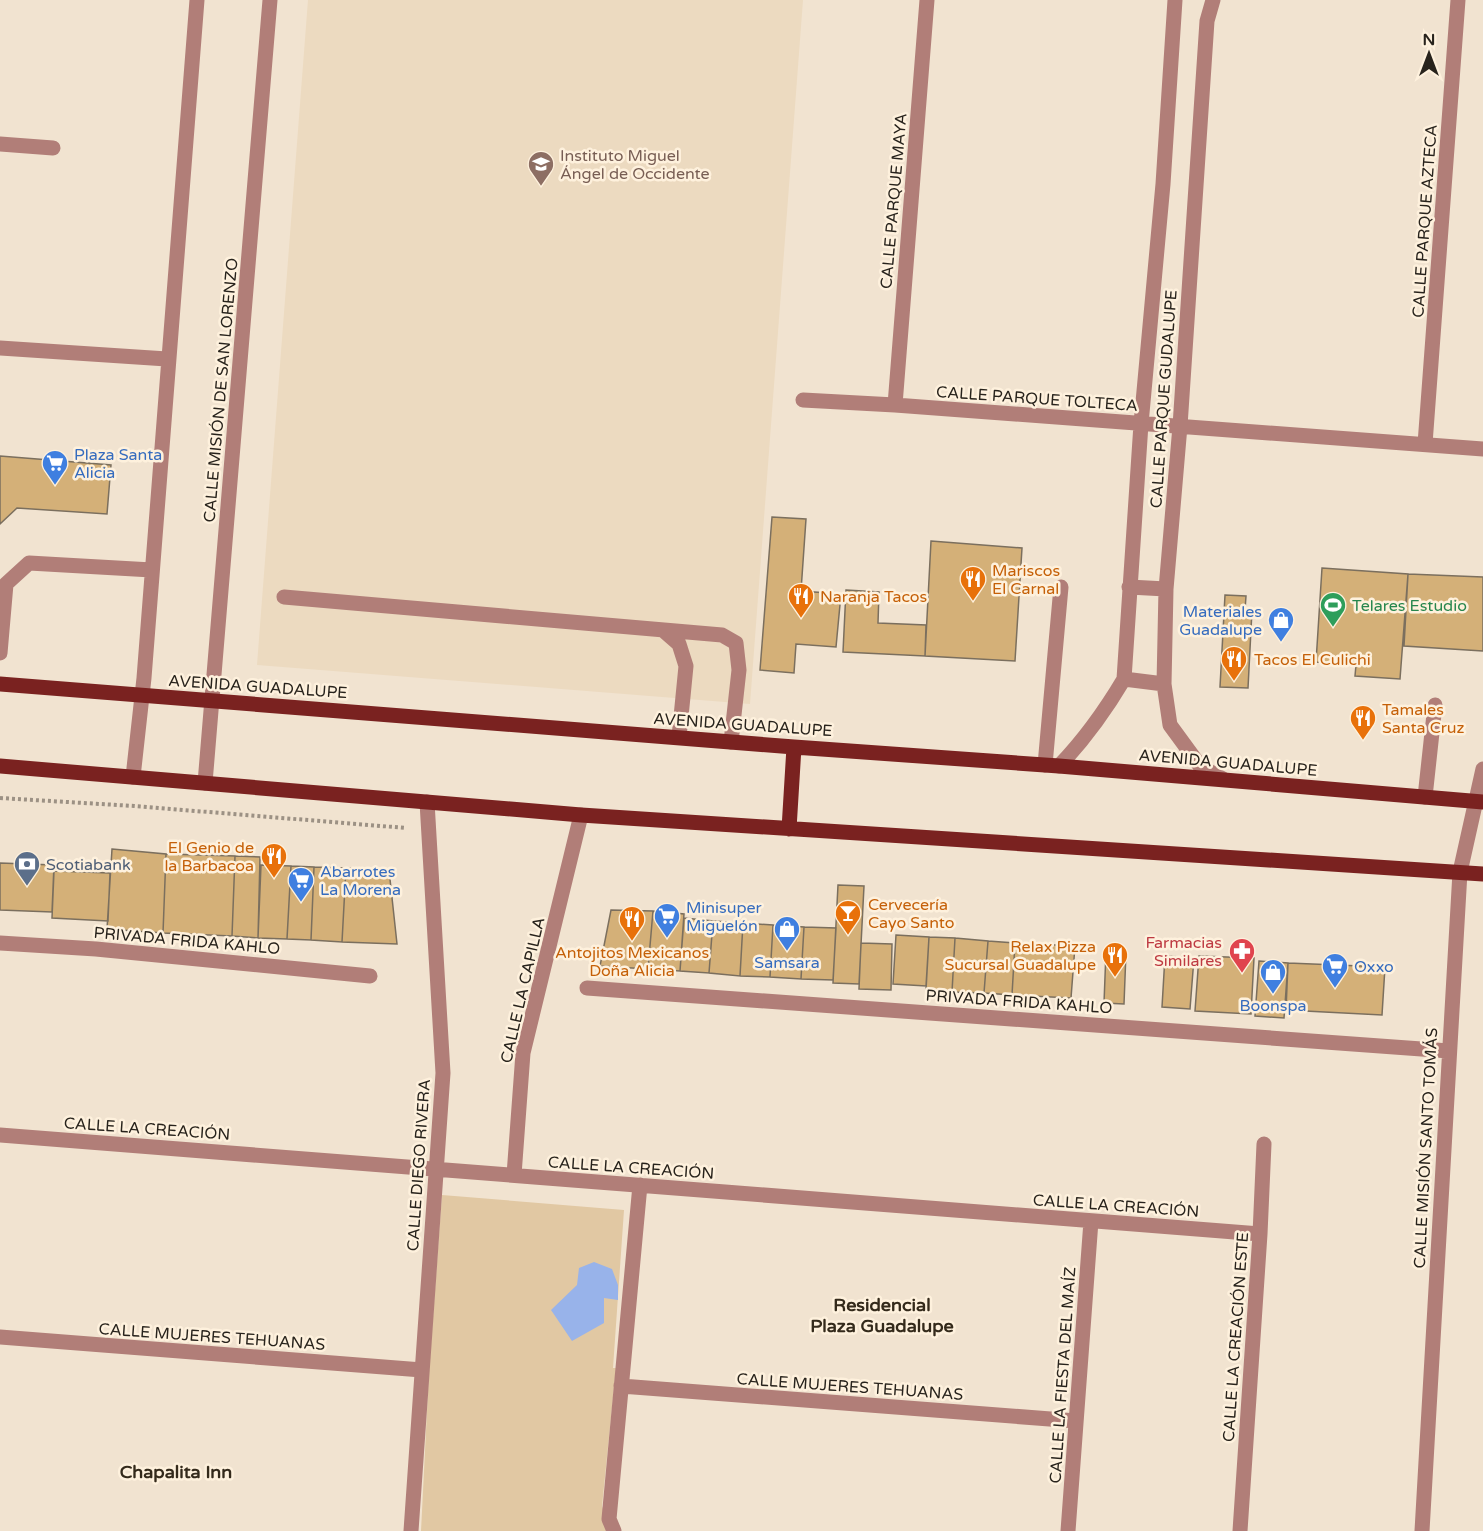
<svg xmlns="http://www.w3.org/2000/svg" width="1483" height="1531" viewBox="0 0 1483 1531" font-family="'Varela Round',sans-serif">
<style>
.built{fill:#ecdac0}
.green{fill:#e1c8a3}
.water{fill:#98b3ea}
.building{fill:#d4b078;stroke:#7b6f5e;stroke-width:1.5}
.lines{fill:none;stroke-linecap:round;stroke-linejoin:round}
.path{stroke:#9c9184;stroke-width:4;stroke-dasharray:3 3;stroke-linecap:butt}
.minor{stroke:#b17e78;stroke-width:15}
.major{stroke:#7a2220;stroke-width:15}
.labels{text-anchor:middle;stroke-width:5;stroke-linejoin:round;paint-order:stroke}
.education-label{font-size:16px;fill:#785e54;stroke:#fef1dd;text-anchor:start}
.street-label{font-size:16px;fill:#28231c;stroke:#fef1dd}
.shop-label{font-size:16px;fill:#366cbe;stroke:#fef1dd;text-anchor:start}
.food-label{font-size:16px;fill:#c56008;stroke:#fef1dd;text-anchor:start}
.leisure-label{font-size:16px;fill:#27864d;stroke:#fef1dd;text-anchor:start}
.service-label{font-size:16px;fill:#4e5e75;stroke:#fef1dd;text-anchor:start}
.health-label{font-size:16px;fill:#be3a42;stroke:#fef1dd;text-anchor:end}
.neighbourhood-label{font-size:18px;font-weight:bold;fill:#342a1b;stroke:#fef1dd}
</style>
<rect width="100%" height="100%" fill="#f1e3d0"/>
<path class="built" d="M308,0h495l-53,704 -493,-39z"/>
<path class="green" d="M442,1195l182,15 -11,158h3l-14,138 8,25h-189l8,-160z"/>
<path class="water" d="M594,1262l18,7 6,16v15l-14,-2v25l-32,18 -21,-31 26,-25 2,-17z"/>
<path class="building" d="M0,456l111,9 -4,49 -90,-6 -17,16z
M772,517l34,2 -5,72 40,3 -5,53 -40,-3 -2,29 -34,-3z
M931,541l91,7 -7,113 -90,-5z
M1322,568l86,6 -8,105 -45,-3 1,-11 -40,-3z
M1408,574l75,3v74l-79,-5z
M846,590l33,2 -1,31 48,2 -1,31 -82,-4z
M1225,595l21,1 -1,14h7l-4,78 -28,-1z
M112,849l54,5 -3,79 -56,-4z
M166,854l69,2 -3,80 -69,-3z
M235,856l25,1 -2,81 -26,-2z
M0,863l54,2 -2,47 -52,-2z
M261,865l30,1 -4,73 -29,-1z
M291,866l23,1 -3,73 -24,-1z
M314,867l32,1 -4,74 -31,-2z
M346,868l43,2 8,74 -55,-2z
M54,871l56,2 -2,48 -56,-3z
M838,885l26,1 -5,98 -26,-1z
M611,910l42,1 -5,58 -48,-3z
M653,911l31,3 -4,57 -32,-2z
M684,918l29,3 -4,52 -29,-2z
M713,921l30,2 -3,53 -31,-3z
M743,923l30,2 -3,52 -30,-1z
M773,925l31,2 -3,52 -31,-2z
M804,927l32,1 -3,52 -32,-1z
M896,935l33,2 -3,49 -33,-2z
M929,937l26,1 -3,54 -26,-2z
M955,938l33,3 -4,52 -32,-1z
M988,941l27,2 -3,52 -28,-2z
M861,943l31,1 -1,46 -32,-1z
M1015,943l60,3 -4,52 -59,-3z
M1106,951l20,1 -2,52 -20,-1z
M1165,956l29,2 -4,51 -28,-2z
M1199,956l55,2 -3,56 -56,-3z
M1259,961l29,2 -4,55 -29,-2z
M1288,963l97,4 -3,48 -96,-5z"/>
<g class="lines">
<path class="path" d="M0,798l134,8 272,22"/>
<path class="minor" d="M1213,0l-6,21 -27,405 -14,163 -2,95 6,41 30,41 23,13
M0,144l53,4
M0,348l167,11
M803,400l92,5 588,44
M895,405l32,-405
M1425,444l33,-444
M1129,587l37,2
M284,597l438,38 14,8 3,27 -8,72
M663,630l16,14 7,22 -7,71
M0,653l6,-69 23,-21 123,7
M1124,679l40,5
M1045,765l16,-178
M1059,766c26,-27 46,-55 65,-87l17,-255 22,-240 12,-184
M133,777l11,-99 53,-678
M205,783l65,-783
M1425,797l10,-92
M0,943l96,6 274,27
M587,988l862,63
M0,1135l1260,99
M514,1175l9,-122 58,-238
M0,1337l422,33
M621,1386l455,35
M411,1531l32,-458 -16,-271
M614,1531l-5,-12 31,-334
M1068,1531l23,-310
M1240,1531l20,-297 4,-90
M1422,1531l38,-659 23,-103"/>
<path class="major" d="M0,684l794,63 265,19 424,36
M0,766l581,49 902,59
M789,829l5,-82"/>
</g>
<defs>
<g id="school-pin" transform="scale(1.35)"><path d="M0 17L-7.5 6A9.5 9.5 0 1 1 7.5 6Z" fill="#8d6e63" stroke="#fef1dd"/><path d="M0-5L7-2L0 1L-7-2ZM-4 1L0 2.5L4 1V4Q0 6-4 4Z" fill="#fff"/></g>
<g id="supermarket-pin" transform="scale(1.35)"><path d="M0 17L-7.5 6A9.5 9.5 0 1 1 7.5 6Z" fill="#3f7fe0" stroke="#fef1dd"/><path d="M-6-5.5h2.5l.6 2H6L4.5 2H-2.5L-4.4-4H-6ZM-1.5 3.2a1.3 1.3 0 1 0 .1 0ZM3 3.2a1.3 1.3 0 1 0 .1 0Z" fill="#fff"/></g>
<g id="restaurant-pin" transform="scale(1.35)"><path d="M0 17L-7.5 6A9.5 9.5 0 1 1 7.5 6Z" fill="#e8710a" stroke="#fef1dd"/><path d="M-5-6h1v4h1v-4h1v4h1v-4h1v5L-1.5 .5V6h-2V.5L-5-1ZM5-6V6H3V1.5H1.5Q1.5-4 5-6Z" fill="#fff"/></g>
<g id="stadium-pin" transform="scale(1.35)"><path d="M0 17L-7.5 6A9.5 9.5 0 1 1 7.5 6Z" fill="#2e9e5b" stroke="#fef1dd"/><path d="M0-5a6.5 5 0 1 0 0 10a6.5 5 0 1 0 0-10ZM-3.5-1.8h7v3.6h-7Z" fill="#fff"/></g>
<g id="shop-pin" transform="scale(1.35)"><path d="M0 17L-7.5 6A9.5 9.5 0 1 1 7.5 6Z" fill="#3f7fe0" stroke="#fef1dd"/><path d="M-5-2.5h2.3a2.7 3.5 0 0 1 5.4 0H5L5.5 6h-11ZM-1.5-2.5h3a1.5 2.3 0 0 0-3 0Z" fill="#fff"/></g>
<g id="bank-pin" transform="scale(1.35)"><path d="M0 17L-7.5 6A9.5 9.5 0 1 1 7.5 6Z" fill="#5c6f8a" stroke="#fef1dd"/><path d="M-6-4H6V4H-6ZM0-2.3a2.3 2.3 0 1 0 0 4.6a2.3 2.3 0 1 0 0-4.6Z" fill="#fff"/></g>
<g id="bar-pin" transform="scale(1.35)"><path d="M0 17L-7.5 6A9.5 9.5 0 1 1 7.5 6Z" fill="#e8710a" stroke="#fef1dd"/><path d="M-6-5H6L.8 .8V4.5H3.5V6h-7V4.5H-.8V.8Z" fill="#fff"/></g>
<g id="pharmacy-pin" transform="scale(1.35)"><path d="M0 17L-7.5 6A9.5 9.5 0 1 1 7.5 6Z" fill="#e0444e" stroke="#fef1dd"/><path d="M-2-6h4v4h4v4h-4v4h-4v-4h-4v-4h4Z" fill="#fff"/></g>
</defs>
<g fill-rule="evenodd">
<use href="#school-pin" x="541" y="164"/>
<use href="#supermarket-pin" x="55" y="463"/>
<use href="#restaurant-pin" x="973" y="579"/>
<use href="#restaurant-pin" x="801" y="596"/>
<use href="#stadium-pin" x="1333" y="605"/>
<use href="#shop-pin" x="1281" y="620"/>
<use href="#restaurant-pin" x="1234" y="659"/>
<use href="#restaurant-pin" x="1363" y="718"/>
<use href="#restaurant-pin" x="274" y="856"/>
<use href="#bank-pin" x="27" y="864"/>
<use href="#supermarket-pin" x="301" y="880"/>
<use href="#bar-pin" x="848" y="913"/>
<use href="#supermarket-pin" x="667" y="916"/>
<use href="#restaurant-pin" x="632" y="919"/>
<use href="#shop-pin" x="787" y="929"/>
<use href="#pharmacy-pin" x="1242" y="951"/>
<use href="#restaurant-pin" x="1115" y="955"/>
<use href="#supermarket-pin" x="1335" y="966"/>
<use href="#shop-pin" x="1273" y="972"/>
</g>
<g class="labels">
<g class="education-label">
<text x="560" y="161">Instituto Miguel<tspan x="560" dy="18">Ángel de Occidente</tspan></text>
</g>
<g class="street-label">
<text transform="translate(893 201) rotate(-85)" y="6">CALLE PARQUE MAYA</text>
<text transform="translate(1424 221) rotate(-86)" y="6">CALLE PARQUE AZTECA</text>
<text transform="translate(220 390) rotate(-85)" y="6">CALLE MISIÓN DE SAN LORENZO</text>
<text transform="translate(1037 398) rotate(4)" y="6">CALLE PARQUE TOLTECA</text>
<text transform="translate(1163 399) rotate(-86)" y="6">CALLE PARQUE GUDALUPE</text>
<text transform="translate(258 686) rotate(4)" y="6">AVENIDA GUADALUPE</text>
<text transform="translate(743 724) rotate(4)" y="6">AVENIDA GUADALUPE</text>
<text transform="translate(1228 762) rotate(5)" y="6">AVENIDA GUADALUPE</text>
<text transform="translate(187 940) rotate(5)" y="6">PRIVADA FRIDA KAHLO</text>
<text transform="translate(522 990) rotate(-77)" y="6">CALLE LA CAPILLA</text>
<text transform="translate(1019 1001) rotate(4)" y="6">PRIVADA FRIDA KAHLO</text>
<text transform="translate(147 1128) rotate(4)" y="6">CALLE LA CREACIÓN</text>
<text transform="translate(1425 1148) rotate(-87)" y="6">CALLE MISIÓN SANTO TOMÁS</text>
<text transform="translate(418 1165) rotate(-86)" y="6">CALLE DIEGO RIVERA</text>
<text transform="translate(631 1167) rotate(4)" y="6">CALLE LA CREACIÓN</text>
<text transform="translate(1116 1205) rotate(4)" y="6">CALLE LA CREACIÓN</text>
<text transform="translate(212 1336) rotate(4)" y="6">CALLE MUJERES TEHUANAS</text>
<text transform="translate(1235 1337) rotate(-86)" y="6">CALLE LA CREACIÓN ESTE</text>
<text transform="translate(1062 1375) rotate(-86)" y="6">CALLE LA FIESTA DEL MAÍZ</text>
<text transform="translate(850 1386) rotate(4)" y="6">CALLE MUJERES TEHUANAS</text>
</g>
<g class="shop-label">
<text x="74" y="460">Plaza Santa<tspan x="74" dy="18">Alicia</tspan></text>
<text x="1262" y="617" text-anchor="end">Materiales<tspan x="1262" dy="18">Guadalupe</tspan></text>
<text x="320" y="877">Abarrotes<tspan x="320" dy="18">La Morena</tspan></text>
<text x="686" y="913">Minisuper<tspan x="686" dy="18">Miguelón</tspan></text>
<text x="787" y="968" text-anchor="middle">Samsara</text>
<text x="1354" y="972">Oxxo</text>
<text x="1273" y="1011" text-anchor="middle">Boonspa</text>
</g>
<g class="food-label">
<text x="992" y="576">Mariscos<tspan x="992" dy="18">El Carnal</tspan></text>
<text x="820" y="602">Naranja Tacos</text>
<text x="1254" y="665">Tacos El Culichi</text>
<text x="1382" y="715">Tamales<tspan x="1382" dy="18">Santa Cruz</tspan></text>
<text x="254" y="853" text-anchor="end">El Genio de<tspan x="254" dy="18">la Barbacoa</tspan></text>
<text x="868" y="910">Cervecería<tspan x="868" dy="18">Cayo Santo</tspan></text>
<text x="1096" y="952" text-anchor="end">Relax Pizza<tspan x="1096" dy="18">Sucursal Guadalupe</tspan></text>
<text x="632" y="958" text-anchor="middle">Antojitos Mexicanos<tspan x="632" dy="18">Doña Alicia</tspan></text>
</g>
<g class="leisure-label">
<text x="1352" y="611">Telares Estudio</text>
</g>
<g class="service-label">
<text x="46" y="870">Scotiabank</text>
</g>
<g class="health-label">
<text x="1222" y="948">Farmacias<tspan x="1222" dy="18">Similares</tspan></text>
</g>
<g class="neighbourhood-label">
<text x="882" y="1311">Residencial<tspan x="882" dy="21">Plaza Guadalupe</tspan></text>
<text x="176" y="1478">Chapalita Inn</text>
</g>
</g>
<g transform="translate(1429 54)" stroke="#fef1dd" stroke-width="4.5" paint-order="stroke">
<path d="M0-4.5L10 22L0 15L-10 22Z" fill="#28231c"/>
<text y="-9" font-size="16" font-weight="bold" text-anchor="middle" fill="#28231c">N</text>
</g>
</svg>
